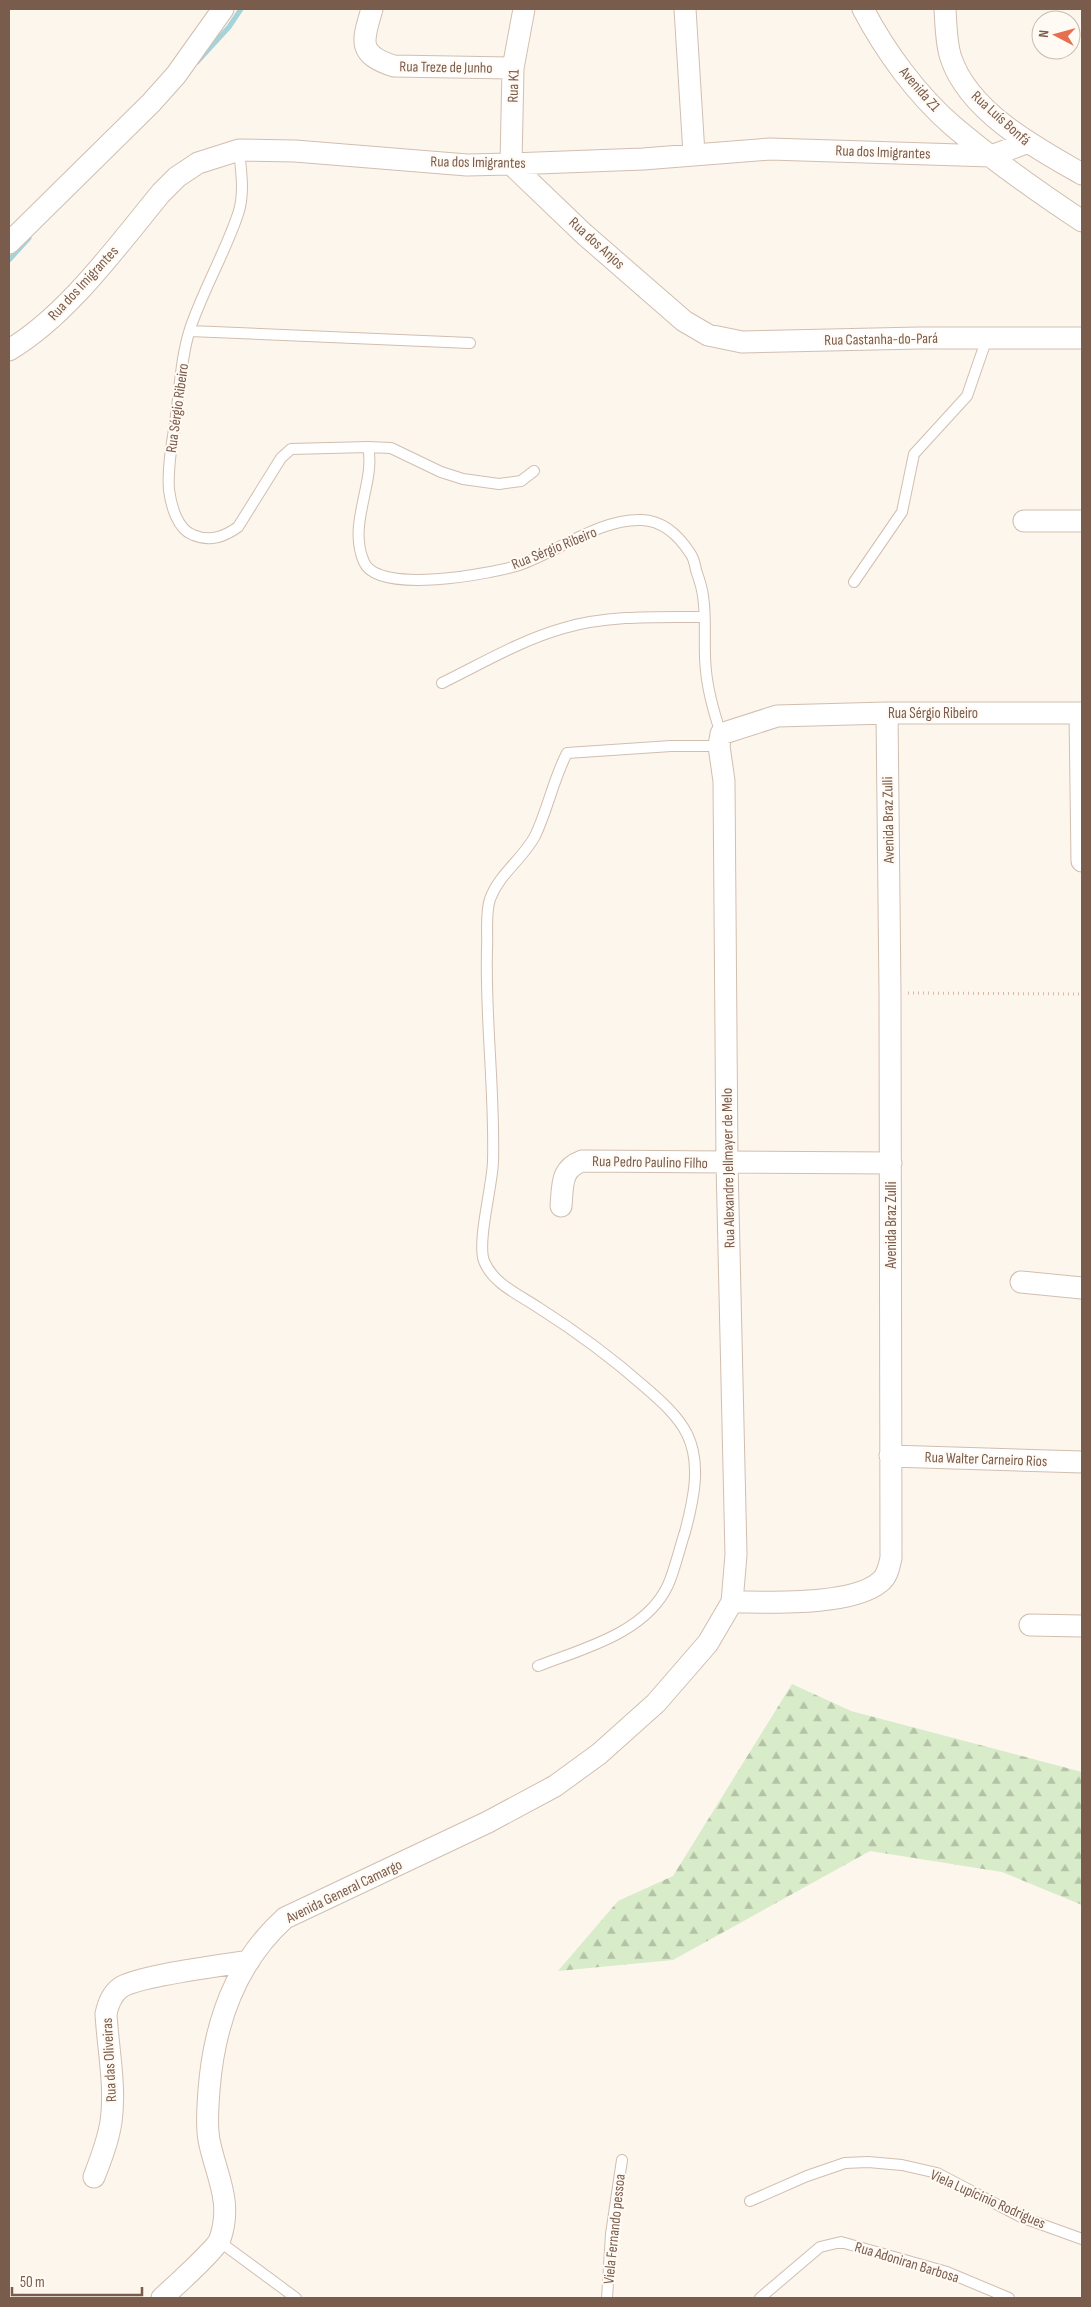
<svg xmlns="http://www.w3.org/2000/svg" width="1091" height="2307" viewBox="0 0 1091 2307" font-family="'Sofia Sans Condensed',sans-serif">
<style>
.forest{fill:url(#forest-firs)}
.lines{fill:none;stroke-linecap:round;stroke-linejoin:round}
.stream{stroke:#a5d3da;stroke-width:5}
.service-casing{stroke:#d1beb0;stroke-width:12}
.minor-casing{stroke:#d1beb0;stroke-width:23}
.path{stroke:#d9b8a5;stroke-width:3;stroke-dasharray:1 4;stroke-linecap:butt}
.service{stroke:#fff;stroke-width:10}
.minor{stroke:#fff;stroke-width:21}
.labels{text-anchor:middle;stroke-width:4;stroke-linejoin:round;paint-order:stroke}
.street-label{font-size:15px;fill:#7a5c4d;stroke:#fffaf3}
</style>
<defs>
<pattern id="forest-firs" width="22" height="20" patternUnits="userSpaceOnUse" patternTransform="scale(1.25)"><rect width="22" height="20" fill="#d8ecc9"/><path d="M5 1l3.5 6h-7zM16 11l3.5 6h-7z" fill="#b4c2a5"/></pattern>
</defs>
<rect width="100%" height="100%" fill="#fdf6ec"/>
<path class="forest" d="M792,1684l59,27 231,61v133l-80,-33 -132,-21 -197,109 -115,11 60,-70 55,-25z"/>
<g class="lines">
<path class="stream" d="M197,62l32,-35 12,-18
M9,260l20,-22"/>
<g class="service-casing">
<path id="service" d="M239,150c2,20 6,44 -1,64 -13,39 -35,76 -48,115 -9,28 -10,58 -14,86 -3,24 -9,51 -7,75 2,15 8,39 24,45 17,7 31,2 45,-8l43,-69 10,-9 77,-2 23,1 50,24 22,7 36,5 22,-3 13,-10
M190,331l280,12
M368,447c8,35 -21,77 -4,115 14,33 127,12 155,3 38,-13 82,-47 123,-45 22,1 37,16 48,33 4,5 5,12 6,17 3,9 6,17 7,26 4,25 0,51 3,75 2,22 8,42 15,63
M854,582l48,-70 12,-58 53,-58 20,-58
M442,683c39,-19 79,-43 122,-55 45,-13 94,-11 140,-11
M538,1666c44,-17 108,-33 130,-81 7,-16 11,-35 17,-53 8,-30 17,-68 2,-98 -9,-18 -26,-33 -41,-46 -34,-30 -69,-56 -107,-80 -19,-13 -46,-24 -55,-47 -7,-19 8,-74 9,-99 2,-71 -8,-142 -6,-213 1,-15 -2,-35 3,-50 9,-25 32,-39 45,-63 13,-27 18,-56 32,-83l104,-7h48
M750,2201l57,-25 38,-13 23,-1 34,3 35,8 84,44 61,22
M220,2242l76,56
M607,2298l4,-64 11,-74
M760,2298l60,-51 21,-5 106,30 62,26"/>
</g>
<g class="minor-casing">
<path id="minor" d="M372,9c-9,31 -16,45 22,57l119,2
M524,9l-11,59 -2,96 73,70 100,87 24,14 34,7 177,-4h163
M685,9l9,145
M863,9c22,42 54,86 90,117 40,34 85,66 129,95
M945,9c1,15 1,35 6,49 18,54 85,90 131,116
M9,243l142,-140 25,-28 47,-66
M9,350c58,-34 109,-105 152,-157l16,-16 21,-14 41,-13 56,1 172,14 44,-1 132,-5 127,-10 221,7 35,-13
M1024,521h58
M1080,713l2,148
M561,1206c2,-20 -1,-37 21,-45l309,2
M1021,1282l61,6
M890,1456l192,6
M732,1602c37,0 120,4 148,-20 8,-6 9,-16 11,-24l-1,-565 -3,-280
M1030,1625l52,1
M94,2177c7,-18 14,-36 17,-55 5,-35 -3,-73 -5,-108 2,-10 5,-19 14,-26 15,-12 105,-23 129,-27
M162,2298c10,-9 55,-50 58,-59 13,-38 -4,-63 -11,-99 -3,-16 -1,-34 0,-50 5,-65 26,-127 76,-172l203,-96 67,-36 44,-32 57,-51 52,-60 24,-41 4,-47 -9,-392 -3,-382 -5,-35 2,-12 56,-18 110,-3h195"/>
</g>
<path class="path" d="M908,993l174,1"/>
<use href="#service" class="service"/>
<use href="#minor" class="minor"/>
</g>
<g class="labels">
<g class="street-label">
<text transform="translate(446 67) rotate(1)" y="5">Rua Treze de Junho</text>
<text transform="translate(513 86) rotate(-88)" y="5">Rua K1</text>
<text transform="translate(920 89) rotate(49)" y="5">Avenida Z1</text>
<text transform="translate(1001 118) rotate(42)" y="5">Rua Luís Bonfá</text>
<text transform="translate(883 152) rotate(2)" y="5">Rua dos Imigrantes</text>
<text transform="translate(478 162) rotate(1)" y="5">Rua dos Imigrantes</text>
<text transform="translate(597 243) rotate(42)" y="5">Rua dos Anjos</text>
<text transform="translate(83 283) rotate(-47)" y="5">Rua dos Imigrantes</text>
<text transform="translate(881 339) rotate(-1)" y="5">Rua Castanha-do-Pará</text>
<text transform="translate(177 408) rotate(-82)" y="5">Rua Sérgio Ribeiro</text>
<text transform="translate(554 548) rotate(-22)" y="5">Rua Sérgio Ribeiro</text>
<text x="933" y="718">Rua Sérgio Ribeiro</text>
<text transform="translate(888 820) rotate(-91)" y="5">Avenida Braz Zulli</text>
<text transform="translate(650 1162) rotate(1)" y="5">Rua Pedro Paulino Filho</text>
<text transform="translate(728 1168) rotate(-91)" y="5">Rua Alexandre Jellmayer de Melo</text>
<text transform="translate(891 1225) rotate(-90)" y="5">Avenida Braz Zulli</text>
<text transform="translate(986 1459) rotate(2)" y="5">Rua Walter Carneiro Rios</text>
<text transform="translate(344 1891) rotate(-26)" y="5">Avenida General Camargo</text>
<text transform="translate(109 2060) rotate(-93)" y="5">Rua das Oliveiras</text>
<text transform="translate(988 2199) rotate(24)" y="5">Viela Lupícinio Rodrigues</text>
<text transform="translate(614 2229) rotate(-84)" y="5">Viela Fernando pessoa</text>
<text transform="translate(907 2262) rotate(17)" y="5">Rua Adoniran Barbosa</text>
</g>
</g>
<rect width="1091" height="2307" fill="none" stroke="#7a5c4d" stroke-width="20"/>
<g transform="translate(1056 35) rotate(276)"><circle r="24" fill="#fffaf3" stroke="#cabbb1"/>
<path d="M0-4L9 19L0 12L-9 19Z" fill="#e76f51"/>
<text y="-8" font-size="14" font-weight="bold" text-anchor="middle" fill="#7a5c4d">N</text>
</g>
<path d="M12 2287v8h130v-8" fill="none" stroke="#7a5c4d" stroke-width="2.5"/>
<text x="20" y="2287" font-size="15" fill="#7a5c4d" stroke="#fffaf3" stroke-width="4" paint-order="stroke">50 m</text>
</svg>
